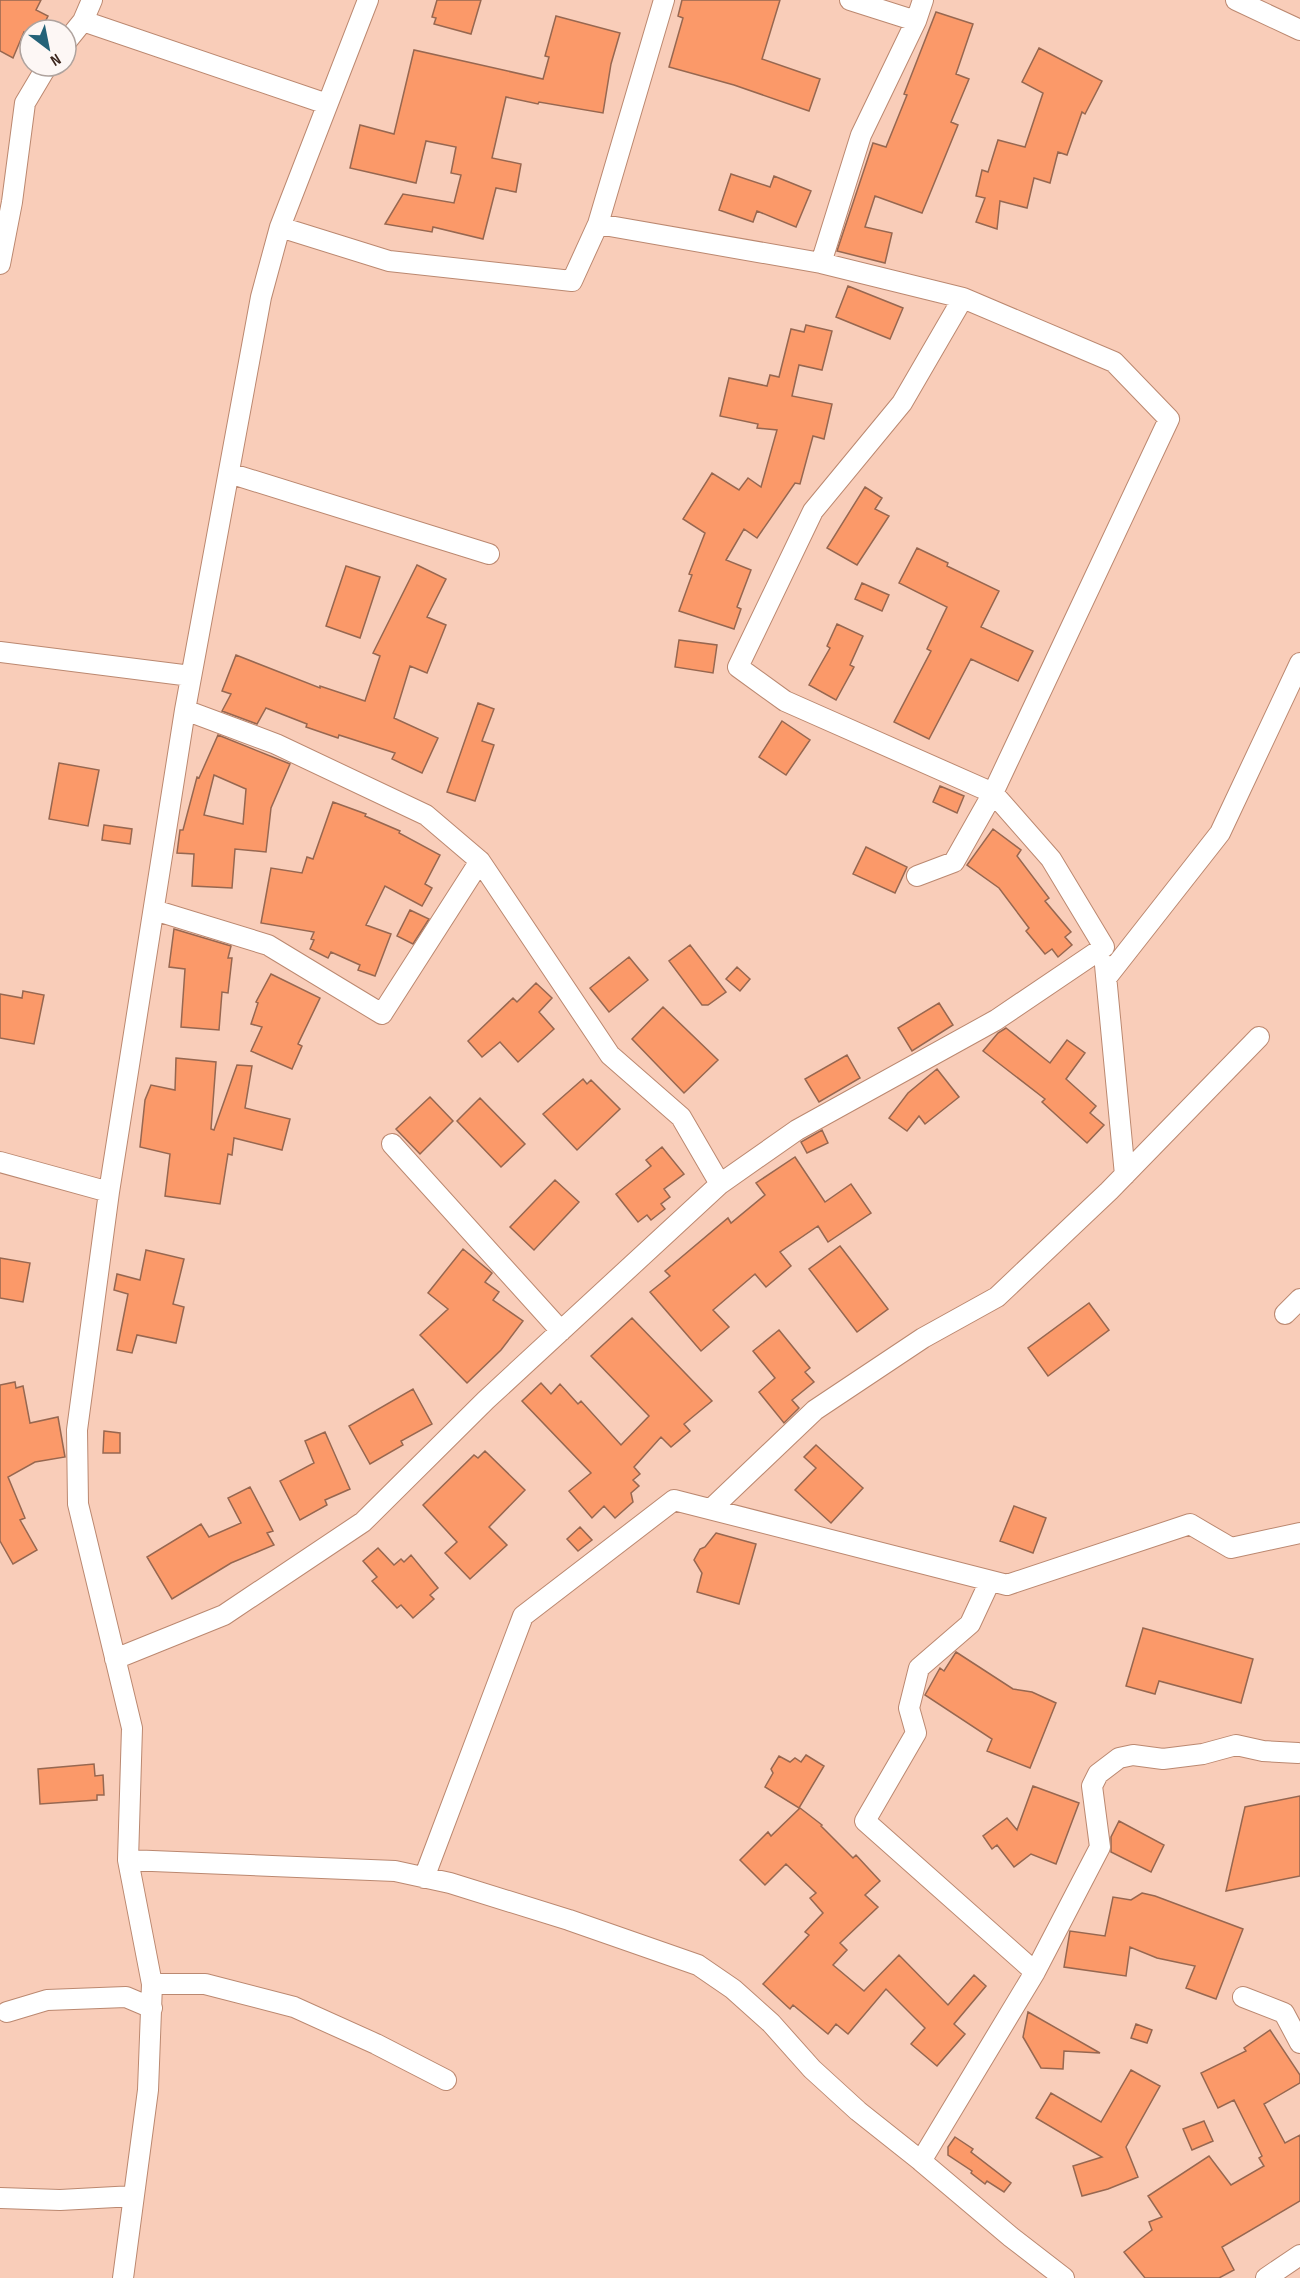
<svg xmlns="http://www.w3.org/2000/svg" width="1300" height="2278" viewBox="0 0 1300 2278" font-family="'Sofia Sans Condensed',sans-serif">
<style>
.building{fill:#fb9969;stroke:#976750;stroke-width:1.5;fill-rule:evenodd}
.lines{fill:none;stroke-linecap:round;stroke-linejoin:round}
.minor-casing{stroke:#bb8870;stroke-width:22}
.minor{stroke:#fff;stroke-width:20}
</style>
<rect width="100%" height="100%" fill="#f9cdb9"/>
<path class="building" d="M0,0h41l-5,10 12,6 -7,14h-12l-2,3 -3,-1 -11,26 -13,-7z
M437,0h44l-10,34 -37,-10 2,-6 -4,-1z
M682,0h98l-18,59 58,20 -11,32 -75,-26 -65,-18 14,-49 -5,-2z
M936,12l37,12 -17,50 13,5 -18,43 7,3 -36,88 -47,-17 -10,31 27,6 -7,30 -48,-12 36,-108 13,4 21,-52 -3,-1z
M556,16l64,17 -9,31 -8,49 -64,-11 -1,2 -32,-7 -14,61 29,6 -5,28 -20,-4 -13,51 -50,-12 -1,5 -47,-8 18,-30 51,9 7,-28 -10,-2 5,-26 -30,-6 -10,42 -66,-15 10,-43 34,9 20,-84 129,29 6,-22 -4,-1z
M1039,48l63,33 -17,33 -3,-2 -15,43 -9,-3 -8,31 -16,-5 -7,30 -27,-7 -3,28 -21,-7 9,-24 -9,-2 6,-26 6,2 10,-32 27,7 18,-54 -21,-11z
M731,174l39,13 4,-11 37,15 -15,36 -39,-16 -4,11 -34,-12z
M848,286l55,22 -13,31 -54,-22z
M806,325l26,6 -10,39 -23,-5 -7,31 40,8 -8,35 -11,-3 -13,48 -5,-1 -38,55 -13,-9 -18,31 25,10 -14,37 4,2 -7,20 -55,-18 13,-36 -3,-1 16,-41 -22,-14 29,-46 27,17 9,-12 13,9 16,-57 -20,-2 1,-4 -38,-8 9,-38 38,8 3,-11 9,2 12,-48 13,3z
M865,487l17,11 -7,11 14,7 -32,49 -30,-17z
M917,548l31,15 -1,3 52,25 -18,36 52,24 -15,30 -47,-22 -42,80 -35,-17 37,-71 -4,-2 20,-42 -48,-24z
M417,565l29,14 -19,38 19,8 -19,48 -17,-7 -16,52 44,20 -16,35 -30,-14 3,-6 -56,-18 -1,3 -32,-11 1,-3 -41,-16 -9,16 -35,-13 9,-17 -9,-3 14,-36 84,33v-2l45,15 15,-45 -7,-3z
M346,566l34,11 -20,61 -34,-12z
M862,583l27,12 -7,16 -27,-12z
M837,624l26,12 -13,29 4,2 -18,33 -27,-15 21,-37 -3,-2z
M679,640l38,5 -4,28 -38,-6z
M478,703l16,6 -12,32 12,4 -19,56 -28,-9z
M782,721l28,19 -24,35 -27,-18z
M218,735l72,29 -19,44 -5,44 -31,-3 -3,39 -40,-2 2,-32 -17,-1 3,-23h3l14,-53 2,1zM214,775l32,14 -3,35 -39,-9z
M59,763l40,7 -11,56 -39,-7z
M940,786l24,10 -7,17 -24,-11z
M333,802l33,12 -1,2 35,15 -1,2 41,22 -15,29 7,4 -10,18 -37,-20 -19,39 25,9 -16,42 -17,-6 2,-5 -29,-13 -3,6 -18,-9 4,-9 -3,-1 3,-7 -53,-9 10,-55 31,5 5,-16 6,2z
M104,825l28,4 -2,15 -28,-4z
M993,829l28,21 -4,6 32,42 -4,3 26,31 -6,5 7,8 -14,12 -6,-8 -7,5 -19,-23 3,-3 -30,-40 -32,-23z
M866,847l41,20 -12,26 -42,-19z
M410,910l19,9 -16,25 -16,-8z
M174,929l57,17 -3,12h4l-4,35 -6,-1 -3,38 -38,-3 4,-58 -16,-2z
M690,945l36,47 -18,13h-6l-33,-44z
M629,957l19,23 -39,32 -19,-24z
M737,967l13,12 -10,12 -14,-12z
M271,974l49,24 -22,46 4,2 -10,23 -41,-18 11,-24 -11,-3 7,-21 -2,-1z
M536,983l16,15 -13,14 15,17 -36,33 -18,-20 -18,15 -14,-16 45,-43 4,4z
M23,991l21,4 -10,49 -34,-6v-44l22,4z
M939,1003l14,22 -41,26 -14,-23z
M663,1007l55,53 -34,33 -52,-54z
M1006,1028l44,35 17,-23 18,13 -19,26 30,27 -6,7 14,12 -17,18 -45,-41 3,-3 -62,-48 15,-18z
M847,1055l13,23 -41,24 -14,-23z
M176,1058l40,4 -5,67 3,1 23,-65 15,1 -7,42 45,11 -8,31 -48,-12 -2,17 -4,-1 -8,50 -55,-8 5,-42 -30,-7 5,-47 6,-15 24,5z
M937,1069l22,28 -34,27 -6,-8 -12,15 -18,-13 19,-25z
M583,1079l4,5 4,-4 29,29 -43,41 -34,-36z
M430,1097l23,24 -33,33 -24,-25z
M480,1098l45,46 -24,23 -44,-46z
M822,1130l6,13 -21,10 -6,-11z
M662,1147l22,27 -20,15 6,8 -9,7 4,5 -14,11 -4,-5 -9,7 -22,-28 35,-28 -5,-6z
M795,1157l30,45 26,-18 20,29 -43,29 -10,-16 -38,26 11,14 -25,21 -11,-13 -42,36 16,17 -28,24 -51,-59 20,-16 -5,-5 63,-53 3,5 34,-28 -9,-12z
M555,1180l24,22 -45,48 -24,-23z
M840,1246l48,63 -31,23 -48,-63z
M463,1249l29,24 -7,9 14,10 -6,8 30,21 -22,29 -34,33 -47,-48 28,-26 -20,-16z
M146,1250l38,9 -11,45 11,3 -8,36 -39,-8 -5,18 -15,-3 11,-56 -14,-4 3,-16 23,6z
M0,1258l30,5 -7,39 -23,-4z
M1089,1303l20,27 -61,46 -20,-28z
M632,1318l80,83 -28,23 6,7 -19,16 -10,-10 -27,30 6,7 -7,6 6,6 -8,7 2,9 -18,16 -11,-12 -12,12 -23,-27 22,-18 -69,-72 19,-18 10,11 9,-10 18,20 3,-3 40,44 28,-29 -58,-60z
M779,1330l31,38 -5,4 9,10 -22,18 7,8 -15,15 -25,-31 16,-14 -22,-27z
M15,1382l1,6 7,-2 7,37 28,-6 7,40 -30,5 -27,15 17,41 -5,2 17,30 -24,14 -13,-23v-156z
M413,1389l19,35 -31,17 2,4 -33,19 -21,-38z
M104,1431l16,2v20h-17z
M325,1432l25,57 -25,11 2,5 -27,15 -20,-39 34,-18 -9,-22z
M816,1445l47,43 -32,35 -36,-33 21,-22 -12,-11z
M485,1451l40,39 -36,37 18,18 -37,34 -25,-26 12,-11 -34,-37 51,-50 4,3z
M250,1487l23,44 -6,2 7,12 -43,18 -59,36 -25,-42 54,-33 8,13 32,-14 -13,-25z
M1014,1506l32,12 -13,35 -33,-12z
M580,1527l12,13 -14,11 -11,-12z
M716,1533l40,11 -17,60 -42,-12 5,-19 -8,-13 6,-11 5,-2z
M378,1548l16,17 7,-6 3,3 7,-7 27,33 -8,7 4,4 -21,19 -12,-13 -4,3 -25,-27 5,-4 -14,-16z
M1143,1628l110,31 -12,44 -82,-22 -4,13 -29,-8z
M956,1652l57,37 19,3 24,11 -26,65 -43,-17 5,-12 -67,-44 15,-27 4,3z
M806,1755l18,11 -25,42 -34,-21 8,-14 -2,-4 8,-13 11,6 5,-4 6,4z
M94,1764l1,12 8,-1 1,20h-7v5l-57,4 -2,-35z
M1033,1786l46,17 -23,61 -25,-10 -17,13 -17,-22 -5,4 -9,-13 24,-18 10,12z
M1300,1796v80l-74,15 19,-84z
M800,1808l22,17 -1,1 32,32 3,-3 24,26 -15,14 13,12 -38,36 7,7 -14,15 31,26 35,-36 49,50 26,-30 12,11 -32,38 11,10 -28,32 -26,-22 14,-16 -39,-39 -38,45 -12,-10 -8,10 -35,-29 -3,4 -27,-25 46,-49 -4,-3 18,-19 -13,-15 6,-5 -30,-29 -21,21 -25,-25 28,-28 3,4z
M1119,1821l45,24 -13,27 -40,-20v-15z
M1142,1893l13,3 88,33 -27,70 -30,-11 9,-22 -38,-8 -27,-11 -4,29 -62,-9 6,-36 35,5 8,-39 18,3z
M1028,2012l72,41 -36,-2 -1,18 -22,-1 -18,-31z
M1136,2024l16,6 -5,13 -16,-5z
M1270,2030l30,45v8l-36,21 21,39 15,-8v66l-78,46 12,23 -15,8h-74l-21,-26 28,-22 -3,-8 13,-5 -14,-21 61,-40 22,29 33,-19 -5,-8 3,-2 -28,-56 -16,8 -17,-35 45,-22 -2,-3z
M1131,2070l29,16 -34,61 12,30 -30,12 -26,7 -9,-30 29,-9 -66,-39 15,-25 50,29z
M1204,2121l9,20 -21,9 -9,-21z
M955,2137l18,12 -2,3 40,31 -7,9 -17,-11 -2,3 -14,-11 1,-2 -24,-16v-8z"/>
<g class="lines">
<g class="minor-casing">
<path id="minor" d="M1236,0l64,30
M83,21l244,83
M916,21l7,-21
M66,42l17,-21 9,-21
M598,224l66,-224
M280,227l109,34 183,20 26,-57 223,39 142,35 -61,105 -89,108 -75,156 47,34 208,92 58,66 53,88 -108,73 -199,110 -77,54
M821,263l40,-128 55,-114 -66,-21
M0,264l12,-62 13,-99 22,-37
M229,473l260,81
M0,652l191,24
M917,876l37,-14 39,-69 176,-374 -55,-57 -151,-64
M154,910l114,35 114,69 98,-153
M1105,965l20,210
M1107,977l113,-144 80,-170
M392,1144l169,187
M0,1162l109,30
M1285,1314l15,-15
M711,1509l104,-99 108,-72 74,-41 112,-106 150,-154
M990,1581l-20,43 -51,44 -10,40 7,25 -51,88 170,151
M115,1659l109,-44 139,-93 123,-122 234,-216 -39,-67 -71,-62 -130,-194 -54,-46 -150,-71 -91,-34
M128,1860l267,11 55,12 119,37 129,45 35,24 38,34 41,46 46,42 63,50 90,76 53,41
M424,1878l99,-262 151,-116 333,85 183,-61 41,24 69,-15
M152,1984h53l89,23 82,37 70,36
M1243,1997l41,16 16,30
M7,2012l40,-12 79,-3 26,11
M921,2161l114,-189 65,-125 -8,-61 6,-12 21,-16 14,-3 30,4 40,-5 33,-9 27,6 35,2
M0,2198l60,2 74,-4
M123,2278l25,-188 4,-106 -24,-124 4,-132 -54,-224 -1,-74 32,-238 76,-482 76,-413 19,-70 88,-227
M1266,2278l34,-23"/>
</g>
<use href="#minor" class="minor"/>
</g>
<g transform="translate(48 48) rotate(148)"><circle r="28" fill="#fdf7f5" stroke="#afa39e" stroke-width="1.5"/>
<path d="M0-4.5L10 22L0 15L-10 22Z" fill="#246278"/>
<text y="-9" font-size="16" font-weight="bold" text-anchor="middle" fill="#3a251c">N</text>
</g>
</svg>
